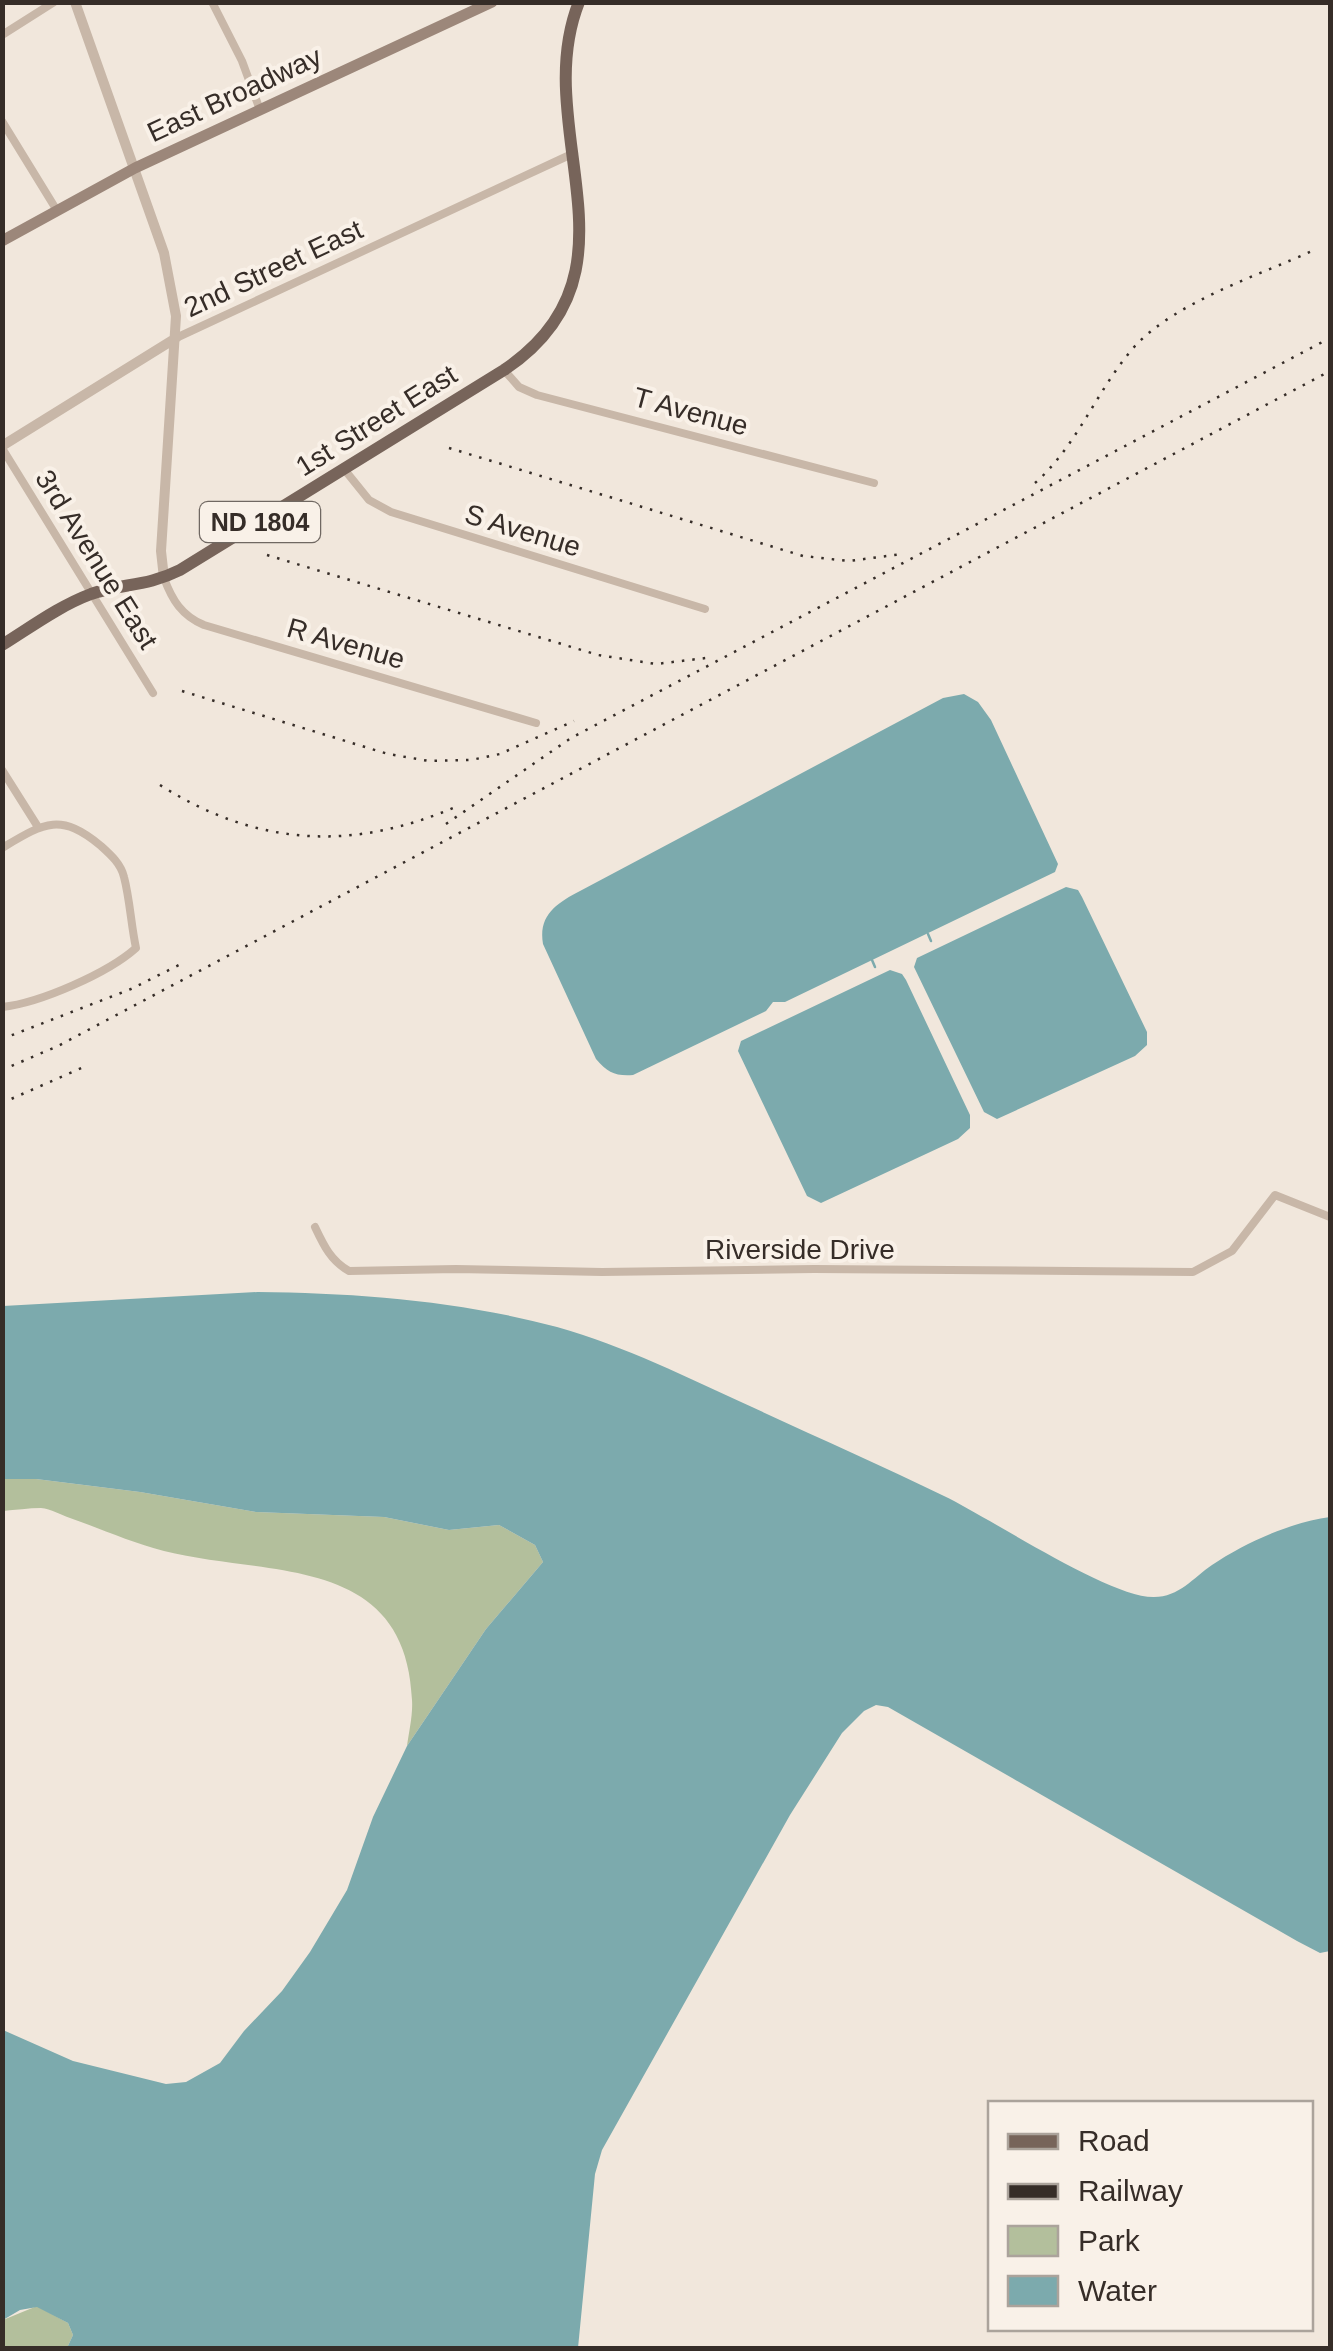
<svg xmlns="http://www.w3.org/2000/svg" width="1333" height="2351" viewBox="0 0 1333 2351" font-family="Helvetica,sans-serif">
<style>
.green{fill:#b3bf9c}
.water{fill:#7caaad}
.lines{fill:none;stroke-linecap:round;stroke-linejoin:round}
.stream{stroke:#7caaad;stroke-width:2.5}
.minor{stroke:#c8b7a8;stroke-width:8}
.tertiary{stroke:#c8b7a8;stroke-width:10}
.secondary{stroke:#9c877a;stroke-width:11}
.primary{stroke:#77645a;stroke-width:12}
.rail{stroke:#362d28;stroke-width:2.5;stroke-dasharray:2.5 8;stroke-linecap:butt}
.labels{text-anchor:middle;stroke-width:8;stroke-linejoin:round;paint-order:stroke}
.shield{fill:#f9f1e8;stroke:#706862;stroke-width:2.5}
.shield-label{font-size:25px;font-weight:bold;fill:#362d28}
.street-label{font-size:28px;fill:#362d28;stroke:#f9f1e8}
</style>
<rect width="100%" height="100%" fill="#f1e7dc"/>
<path class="green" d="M3,1479h33l104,13 116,20 128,5 65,13 50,-5 36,20 8,17 -57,67 -79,117c2,-15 6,-31 5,-46 -6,-147 -145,-123 -248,-149 -32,-8 -62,-22 -94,-33 -9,-3 -19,-9 -29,-10 -12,0 -26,2 -38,3z
M37,2306l31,17 5,12 -6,13h-64v-28z"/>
<path class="water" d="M964,694l14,8 13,18 67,144 -3,8 -270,130h-12l-7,9 -133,64c-18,1 -25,-2 -37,-16l-53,-115c-5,-29 14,-41 37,-53l363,-193z
M1066,887l12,3 4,7 65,135v13l-12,11 -138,63 -13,-7 -70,-145 3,-9z
M890,970l12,4 4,6 64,135v13l-12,11 -137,64 -14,-7 -69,-145 3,-10z
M258,1292c99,1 202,9 299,35 68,19 131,51 195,80 64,30 129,58 192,89 46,22 166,102 210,101 25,0 39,-19 58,-32 33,-22 79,-43 118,-48v434l-10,2 -23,-12 -409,-234 -12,-2 -12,6 -22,22 -52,82 -188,335 -7,24 -17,174h-511l6,-13 -5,-12 -31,-16 -17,3 -17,10v-290l70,31 93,23 20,-2 34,-19 24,-32 38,-40 28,-39 37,-62 26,-73 34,-71 79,-117 57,-67 -8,-17 -36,-20 -50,5 -65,-13 -128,-5 -116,-20 -104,-13h-33v-173z"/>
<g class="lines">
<path class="stream" d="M928,934l3,7
M872,960l3,7"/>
<path class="minor" d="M212,2l30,59 18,49
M2,35l52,-33
M2,121l54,88
M176,338l398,-185
M504,370l15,17 18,8 337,88
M2,448l151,245
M344,469l25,31 22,12 314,97
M164,578c8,22 18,38 40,47l332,98
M2,770l36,57
M2,848c42,-25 58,-36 99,-2 10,9 20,18 23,31 6,23 7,48 12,71 -28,25 -96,55 -134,59
M315,1227c9,19 16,34 34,44l107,-2 146,3 212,-3 379,3 39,-21 43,-56 55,22"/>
<path class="tertiary" d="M75,2l89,251 12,63 -15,235 3,27
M2,446l174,-108"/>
<path class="secondary" d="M2,241l133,-73 357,-166"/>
<path class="primary" d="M2,645c29,-18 57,-39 89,-51 32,-11 55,-7 89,-24l324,-200c147,-98 24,-240 75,-368"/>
<path class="rail" d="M449,448l354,108 46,5 53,-7
M1035,483c43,-38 62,-94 100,-137 41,-44 122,-70 177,-95
M267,555l331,100 58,9 50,-6
M182,691l206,63 41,7 42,-1 29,-6 74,-33
M160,785c98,62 194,67 300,20
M446,824l125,-86 759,-400
M2,1039l129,-50 52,-26
M2,1070l56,-24 1272,-675
M2,1103l86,-38"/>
</g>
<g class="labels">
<rect class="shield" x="200" y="502" width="120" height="40" rx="8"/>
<g class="shield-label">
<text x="260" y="531">ND 1804</text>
</g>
<g class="street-label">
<text transform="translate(234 94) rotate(-25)" y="10">East Broadway</text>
<text transform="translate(273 268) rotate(-25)" y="10">2nd Street East</text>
<text transform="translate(691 411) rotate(15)" y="10">T Avenue</text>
<text transform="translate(376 420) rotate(-32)" y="10">1st Street East</text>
<text transform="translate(523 530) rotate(17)" y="10">S Avenue</text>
<text transform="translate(97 559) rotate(58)" y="10">3rd Avenue East</text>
<text transform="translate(346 643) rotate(16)" y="10">R Avenue</text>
<text x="800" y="1259">Riverside Drive</text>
</g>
</g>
<rect width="1333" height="2351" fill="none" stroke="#362d28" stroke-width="10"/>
<rect x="988" y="2101" width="325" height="230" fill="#f9f1e8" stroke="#aba39b" stroke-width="2.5"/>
<rect x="1008" y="2134" width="50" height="15" fill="#77645a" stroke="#aba39b" stroke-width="2.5"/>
<text x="1078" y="2151" font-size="30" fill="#362d28">Road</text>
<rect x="1008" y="2184" width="50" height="15" fill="#362d28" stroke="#aba39b" stroke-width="2.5"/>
<text x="1078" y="2201" font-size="30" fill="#362d28">Railway</text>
<rect x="1008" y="2226" width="50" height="30" fill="#b3bf9c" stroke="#aba39b" stroke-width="2.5"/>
<text x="1078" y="2251" font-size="30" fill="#362d28">Park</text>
<rect x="1008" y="2276" width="50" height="30" fill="#7caaad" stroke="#aba39b" stroke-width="2.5"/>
<text x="1078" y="2301" font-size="30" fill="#362d28">Water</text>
</svg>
